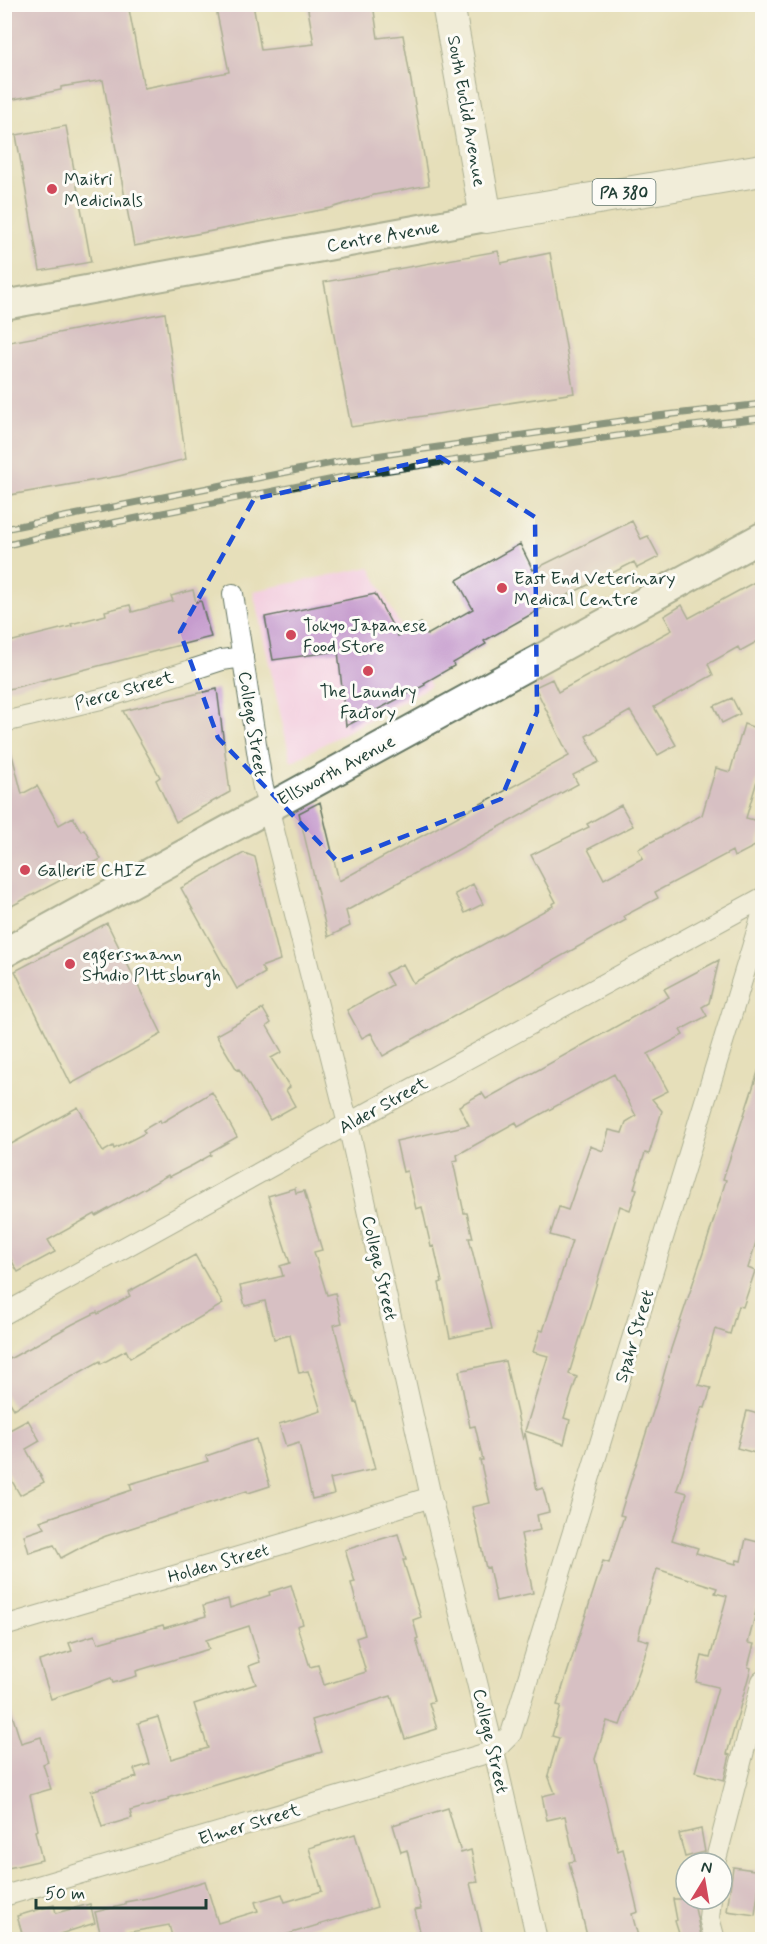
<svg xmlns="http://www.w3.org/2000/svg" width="767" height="1944" viewBox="0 0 767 1944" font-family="Mynerve,sans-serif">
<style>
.built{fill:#f3cfdf}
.building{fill:#c69cce}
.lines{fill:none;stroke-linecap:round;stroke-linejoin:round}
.street-casing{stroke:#657663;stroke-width:22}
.secondary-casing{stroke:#657663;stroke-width:32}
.primary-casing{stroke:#657663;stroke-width:34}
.street{stroke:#fff;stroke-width:20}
.secondary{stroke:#fff;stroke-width:28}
.primary{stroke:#fff;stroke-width:32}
.rail-casing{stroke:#1f3d34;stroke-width:7}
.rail{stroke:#fdfcf7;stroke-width:4.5;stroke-dasharray:14;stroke-linecap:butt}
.marked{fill:none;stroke:#1d4ed8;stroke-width:4.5;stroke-dasharray:12 8;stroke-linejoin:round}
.poi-dot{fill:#d1495b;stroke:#fdfcf7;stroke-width:2}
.labels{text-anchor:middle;stroke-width:6;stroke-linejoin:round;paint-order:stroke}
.shield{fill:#fdfcf7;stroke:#62766e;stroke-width:1.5}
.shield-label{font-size:16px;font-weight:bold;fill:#1f3d34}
.street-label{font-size:18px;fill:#1f3d34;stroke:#fdfcf7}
.poi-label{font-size:18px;fill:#1f3d34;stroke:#fdfcf7;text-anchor:start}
</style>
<rect width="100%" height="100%" fill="#fdfcf7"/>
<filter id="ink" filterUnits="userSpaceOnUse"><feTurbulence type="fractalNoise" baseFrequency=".0167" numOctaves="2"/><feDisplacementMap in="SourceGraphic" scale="12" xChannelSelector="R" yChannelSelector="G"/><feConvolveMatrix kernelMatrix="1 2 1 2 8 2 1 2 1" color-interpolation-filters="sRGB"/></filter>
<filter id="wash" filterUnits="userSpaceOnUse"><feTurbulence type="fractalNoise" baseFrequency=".008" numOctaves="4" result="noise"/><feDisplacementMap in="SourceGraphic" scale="24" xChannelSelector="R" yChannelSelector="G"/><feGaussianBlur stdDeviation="1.35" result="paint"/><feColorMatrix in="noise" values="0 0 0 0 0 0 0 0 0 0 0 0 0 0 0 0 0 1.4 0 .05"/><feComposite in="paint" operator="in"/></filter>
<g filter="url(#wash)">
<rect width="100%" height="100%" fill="#e6dfba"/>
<path class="built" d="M370,567l61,119 -140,76 -38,-171z"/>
<g id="blocks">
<path class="building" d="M4,4h124l16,84 85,-16 -14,-68h38l8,46 53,-6 -7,-40h66l5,34 25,-3 26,150 -55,10 -43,13 -197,38 -31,-166 -42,7v3l-57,11z
M66,126l25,136 -51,9 -24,-136z
M498,251l3,12 49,-10 24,140 -223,34 -27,-145z
M165,313l21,146 -67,17 -115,20v-153z
M632,521l9,18 7,-3 11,21 -22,11 -3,-6 -90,45 -60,34 2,3 -33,19 1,3 -30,17 1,2 -79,41 -8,-75 -65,9 -8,-43 110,-23 23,42 23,-13 6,12 46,-26 -16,-29 63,-36 13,26z
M762,578v61l-22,12 -2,-4 -30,17 5,11 -59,32 22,38 -18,10 -28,-44 -44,25 13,26 -26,13 5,9 -232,127 4,15 -22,11 -29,-124 21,-11 19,79 230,-125 -34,-69 17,-8 6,13 114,-62 -8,-14 18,-11 7,13z
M193,590l3,12 5,-1 10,36 -206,53v-47l67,-17 -1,-2 35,-9 -1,-4 25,-6 2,7 41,-11 -2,-5z
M217,689l13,103 -54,30 -20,-42 4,-3 -37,-66z
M732,698l8,16 -18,9 -8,-17z
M744,724l18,6v34l-16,54 16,4v9l-5,14 -23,12 -2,-6 -77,41 3,6 -34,18 2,4 -243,136 -12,-23 -9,5 -15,-28 45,-25 -7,-12 18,-9 10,19 140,-77 -1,-2 4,-2 -25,-47 58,-28 -2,-3 34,-19 12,21 -45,23 16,30 39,-21 -5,-9 64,-34 14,-47 14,4z
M11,751l11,43 15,-8 22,39 14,-8 8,14 3,-2 17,30 -97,51v-158z
M244,853l11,4 25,103 -19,7 4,6 -28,16 -56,-101z
M473,884l10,20 -18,9 -10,-19z
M107,923l55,111 -91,50 -56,-113z
M719,960l-10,43 -7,4 5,9 -27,14 3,5 -35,19 20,37 -16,8 10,12 -13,43 -4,-1 -11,35 3,1 -7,21 -10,-4 -51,168 8,3 -13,41 6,2 -6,24 -39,-13 23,-75 -15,-4 7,-22 3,1 29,-90 -22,-6 9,-28 9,3 22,-64 13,5 6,-21 13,3 4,-11 10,-6 -22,-42 -96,53 -2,-5 -59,33 1,5 -5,1 11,52h3l6,25h-4l23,91 -42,9 -11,-55 3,-1 -8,-36 -3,1 -9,-40 -6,2 -9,-38 -4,1 -7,-31 73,-16 -10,-19 23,-13 4,6 183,-102 -5,-8z
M263,1009l8,14 -4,3 15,26 -11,6 19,29 -4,3 9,16 -25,14 -31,-51 -2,1 -21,-35z
M759,1069l3,1v153l-14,45 7,3 -12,36 -5,-1 -8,28 -15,-5 -16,56 12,3 -6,20 -3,-1 -25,83 10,3 -15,47 26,8 -2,5 40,11 1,-4 4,1 5,-22 16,4v45l-14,55 6,1 -6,23 3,1 -24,86 3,1 -6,25 -29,-8 23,-85 -22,-5 6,-26 8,2 17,-62 -12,-3 2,-5 -60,-19 -19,69 11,3 -5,17 -24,67 -13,-4 -12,38 23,92 5,-2 15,63 -6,2 7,26h-51l-19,-78 6,-1 -10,-45 -18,4 -5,-24 13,-3 -7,-18 11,-37 -7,-2 9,-30 -4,-1 46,-144 6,2 15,-47 -4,-1 5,-16 32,-100 14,-50 37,-111 18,-58 -3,-1z
M212,1092l25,45 -27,15 1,3 -18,10 -24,12 -1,-2 -72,41 -1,-2 -47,26 7,12 -37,20 -14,-25v-99l74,-41 25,45 10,-6 1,3 31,-16 -2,-3 17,-10 1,3z
M295,1188l1,5 8,-2 18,59 -8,2 13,43 8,-2 7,30 -8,2 13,52 8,26 2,-1 18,67 -45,10 4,15 -22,5 -13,-56 -13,4 -7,-23 42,-13 -13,-40 -9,2 -9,-38 -16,4 -9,-38 -20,5 -5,-20 43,-10 -3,-10 10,-3 -22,-67z
M195,1255l28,49 -93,54 -4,-8 -25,14 -1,-3 -86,48 -10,-16v-31l69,-38 24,-12 1,2 32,-18 -2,-4z
M505,1361l18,79 2,-7 12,57 6,-2 6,24 -12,3 3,15 -19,4 12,59 -37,8 -7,-34 -3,1 -14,-61 18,-4 -10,-43h3l-8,-34 -5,1 -11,-56z
M747,1411l15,4v40l-25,-7z
M28,1420l12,21 -14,8 18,33 -24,13 -16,-28v-34z
M256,1439l14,47 -22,7 -1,-2 -141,45 -15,6 -30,16 -7,-13 -25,8 -5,-18 21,-7 -5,-7 92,-31 -2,-6 78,-23 -2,-5z
M398,1534l8,26h-3l18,57 -8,3 5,18 -2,1 18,62 -5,2 8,26 -32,10 -14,-43 -79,24 10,32 -154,46 1,2 -39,11 2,7 -30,9 -11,-36 46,-14 -3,-8 16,-5 -12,-41 20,-6 13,42 37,-11 -14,-44 62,-20 -7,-18 11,-4 -11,-36 -43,14 3,9 -73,22 1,5 -24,7 -2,-5 -60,21 -12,-38 33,-10 -3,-8 26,-8 3,8 65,-18 1,3 42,-12 -3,-10 25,-7 2,9 40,-13 -1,-3 22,-7 12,39 -6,2 13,41 8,-2 6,20 42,-13 -10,-34 9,-3 -14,-52 4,-1 -10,-32z
M9,1705l12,38 20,-6 7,25 -5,2 8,25 -21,6 8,35 -3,1 7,29 -38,9v-163z
M448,1808l13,45 10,-3 7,32 -8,1 12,50 -28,7h-32l-7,-30 6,-1 -14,-59 -6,2 -8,-27z
M701,1829l4,23 -20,5 -6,-23z
M355,1834l22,73 -108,33h-96l-4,-15 -44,8 2,7h-25l-7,-28 30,-7v-3l28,-5 52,-16 13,42 40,-12 -3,-9 27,-8 3,8 37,-11 -13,-43z
M733,1867l28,4 -6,44 -28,-4z
M673,1899h20l9,41h-21l-6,-19 2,-1z
M90,1904l5,19 -35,11 2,6h-38l-7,-24 37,-11 2,8z"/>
</g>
</g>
<g filter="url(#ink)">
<use href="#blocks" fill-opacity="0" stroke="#657663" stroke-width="1.5"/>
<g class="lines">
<g class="street-casing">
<path id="street" d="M233,594l29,189 86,341 83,373 63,254 43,189
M4,722l101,-24 117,-38 21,-3
M4,1314l360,-199 398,-217
M4,1626l285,-84 142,-45
M715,1863l47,-182
M4,1896l490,-145 17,-17 251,-819
M711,1899l-2,19 6,22"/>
</g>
<g class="secondary-casing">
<path id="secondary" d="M4,305l482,-88
M4,953l758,-416"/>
</g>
<g class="primary-casing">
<path id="primary" d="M448,4l38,213 276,-47"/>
</g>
<use href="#street" class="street"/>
<use href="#secondary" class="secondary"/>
<use href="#primary" class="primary"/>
<g class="rail-casing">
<path id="rail" d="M4,529l343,-69 310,-44 105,-12
M4,546l32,-8 308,-61 313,-47 105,-12"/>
</g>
<use href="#rail" class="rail"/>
</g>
</g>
<path d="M0 0H767V1944H0ZM440,457l95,60 2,195 -36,87 -163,63 -120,-124 -38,-106 74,-133z" fill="#e6dfba" fill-opacity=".55" fill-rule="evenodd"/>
<path class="marked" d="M440,457l95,60 2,195 -36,87 -163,63 -120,-124 -38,-106 74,-133z"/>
<g class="poi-dot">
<circle cx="52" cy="189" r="6"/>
<circle cx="502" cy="588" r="6"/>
<circle cx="291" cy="635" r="6"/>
<circle cx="368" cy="671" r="6"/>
<circle cx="25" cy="870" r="6"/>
<circle cx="70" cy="964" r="6"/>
</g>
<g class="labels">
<rect class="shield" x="592.5" y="179" width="63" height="26" rx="4.5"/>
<g class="shield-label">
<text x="624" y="198">PA 380</text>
</g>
<g class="street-label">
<text transform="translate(467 111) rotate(80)" y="6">South Euclid Avenue</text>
<text transform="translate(383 236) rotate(-10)" y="6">Centre Avenue</text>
<text transform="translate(124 690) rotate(-16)" y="6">Pierce Street</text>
<text transform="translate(253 724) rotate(81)" y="6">College Street</text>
<text transform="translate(336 770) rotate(-28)" y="6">Ellsworth Avenue</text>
<text transform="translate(383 1105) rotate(-29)" y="6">Alder Street</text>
<text transform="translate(380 1268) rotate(77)" y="6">College Street</text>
<text transform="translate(634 1336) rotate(-73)" y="6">Spahr Street</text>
<text transform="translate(218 1563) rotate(-16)" y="6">Holden Street</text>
<text transform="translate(491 1741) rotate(77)" y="6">College Street</text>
<text transform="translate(249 1824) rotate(-17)" y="6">Elmer Street</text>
</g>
<g class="poi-label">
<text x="64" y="185">Maitri<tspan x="64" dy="21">Medicinals</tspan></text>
<text x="514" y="584">East End Veterinary<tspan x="514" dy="21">Medical Centre</tspan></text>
<text x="303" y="631">Tokyo Japanese<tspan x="303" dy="21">Food Store</tspan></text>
<text x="368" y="697" text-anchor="middle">The Laundry<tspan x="368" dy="21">Factory</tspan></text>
<text x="37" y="876">GalleriE CHIZ</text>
<text x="82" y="960">eggersmann<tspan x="82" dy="21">Studio PIttsburgh</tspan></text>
</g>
</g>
<rect width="767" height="1944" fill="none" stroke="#fdfcf7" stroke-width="24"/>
<g transform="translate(704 1881) rotate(11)"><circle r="28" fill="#fdfcf7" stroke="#a4b0a9" stroke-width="1.5"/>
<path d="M0-4.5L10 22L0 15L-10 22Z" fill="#d1495b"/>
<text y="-9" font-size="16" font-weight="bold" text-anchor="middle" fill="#1f3d34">N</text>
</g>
<path d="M36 1899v9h170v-9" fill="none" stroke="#1f3d34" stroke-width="3"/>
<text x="45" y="1899" font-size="18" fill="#1f3d34" stroke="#fdfcf7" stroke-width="4.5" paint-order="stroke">50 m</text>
</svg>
